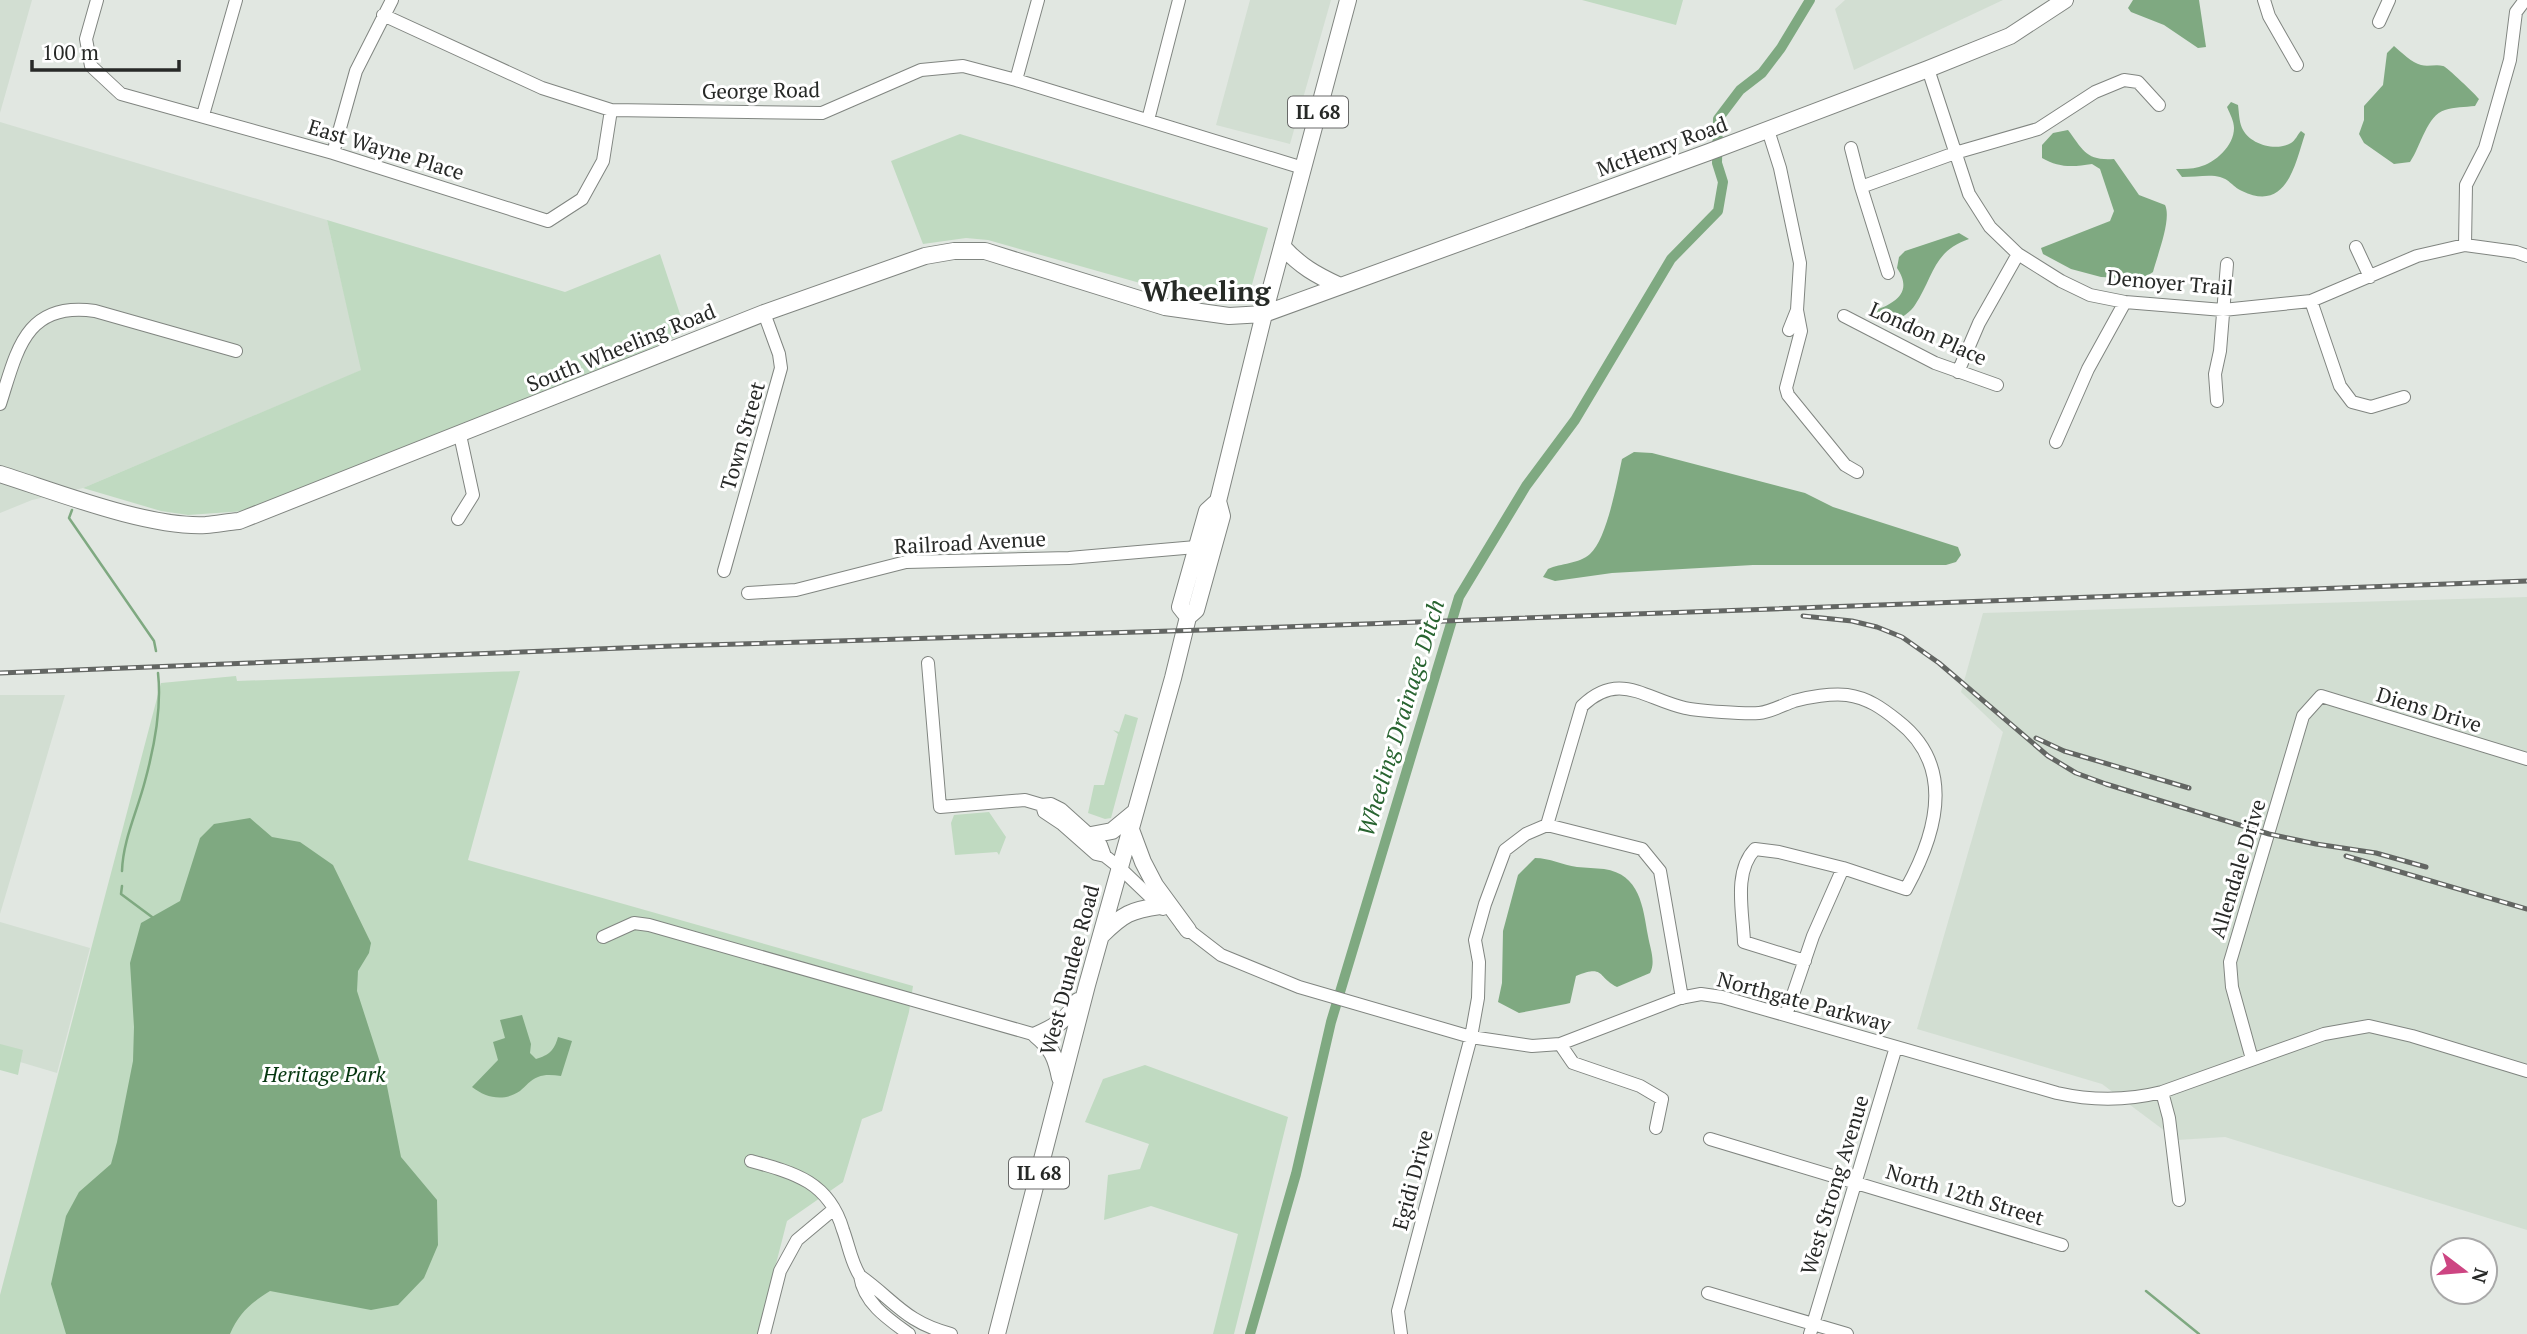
<svg xmlns="http://www.w3.org/2000/svg" width="2527" height="1334" viewBox="0 0 2527 1334" font-family="'PT Serif',serif">
<style>
.built{fill:#d2ded2}
.green{fill:#c0dac1}
.water{fill:#7fa981}
.lines{fill:none;stroke-linecap:round;stroke-linejoin:round}
.stream{stroke:#7fa981;stroke-width:2.5}
.canal{stroke:#7fa981;stroke-width:10}
.minor-casing{stroke:#808580;stroke-width:14}
.major-casing{stroke:#808580;stroke-width:18}
.minor{stroke:#fff;stroke-width:12}
.major{stroke:#fff;stroke-width:16}
.rail-casing{stroke:#636663;stroke-width:5}
.rail{stroke:#fff;stroke-width:2.5;stroke-dasharray:8;stroke-linecap:butt}
.labels{text-anchor:middle;stroke-width:6;stroke-linejoin:round;paint-order:stroke}
.shield{fill:#fff;stroke:#686968;stroke-width:2}
.shield-label{font-size:19px;font-weight:bold;fill:#272927}
.street-label{font-size:21px;fill:#272927;stroke:#fff}
.park-label{font-size:21px;font-style:italic;fill:#063710;stroke:#fff}
.water-label{font-size:23px;font-style:italic;fill:#286430;stroke:#fff}
.district-label{font-size:28px;font-weight:bold;fill:#262a26;stroke:#fff}
</style>
<rect width="100%" height="100%" fill="#e1e7e1"/>
<path class="built" d="M0,0h32l-32,113z
M1250,0h81l-41,144 -74,-19z
M1845,0h158l-149,70 -19,-61z
M0,122l327,98 35,150 -279,118 -51,12 -32,13z
M2527,597v633l-302,-93 -48,3 -75,-56 -185,-55 86,-297 -42,-40 22,-79z
M0,695h65l-65,219z
M0,922l90,26 -33,125 -57,-17z"/>
<path class="green" d="M1582,0h101l-7,25z
M960,134l308,94 -19,67c-14,9 -33,7 -49,5l-212,-60 -22,-2 -43,6 -32,-83z
M327,220l238,72 95,-38 26,78 -75,35 -366,144 -57,4 -27,-4 -78,-23 278,-118z
M520,671l-52,189 445,126 -4,26 -27,99 -20,8 -19,63 -56,39 -29,113h-758v-39l161,-612 75,-7 1,5z
M1125,714l13,4 -27,100 -6,1 -17,-6 6,-28h10l14,-51 -5,-4 6,2z
M989,812l17,25 -7,18 -2,-3 -42,3 -4,-32 3,-8z
M0,1044l23,6 -5,25 -18,-5z
M1145,1065l143,52 -54,217h-21l25,-100 -87,-28 -47,14 4,-45 32,-6 9,-25 -64,-22 18,-43z"/>
<path class="water" d="M2133,0h66l7,47 -8,1 -34,-23 -33,-13 -3,-4z
M2394,46c7,6 18,17 27,19 7,2 15,-1 22,1 3,0 34,30 36,33l-4,7c-10,1 -21,1 -30,4 -18,5 -24,36 -35,52l-16,2 -30,-21 -5,-9 5,-14v-14l19,-21 4,-32z
M2231,102l7,3c1,7 1,16 4,23 7,16 33,24 49,15 4,-2 7,-9 10,-12l4,3c-10,30 -18,79 -63,57 -11,-5 -12,-13 -27,-15 -10,-1 -22,1 -33,1l-6,-8c7,0 16,0 23,-2 16,-4 35,-21 35,-39 0,-7 -4,-14 -7,-21z
M2068,130c15,20 18,31 46,29l25,36 26,10c7,14 -8,51 -12,67l-11,7 -41,-2 -30,-8 -28,-15 -2,-6 69,-27 4,-10 -14,-42 -8,-5c-19,3 -33,4 -50,-6v-13l11,-12z
M1959,233l10,6c-36,12 -35,37 -54,66 -4,7 -14,12 -20,18l-22,-7v-5c21,-7 41,-18 24,-43l2,-11 6,-6z
M1634,452l18,1 153,40 28,14 125,40 3,8 -5,7 -10,3h-193l-141,8 -57,8 -12,-4 5,-8c13,-6 31,-5 42,-15 17,-15 27,-72 32,-95z
M250,818l22,19 28,5 33,23 38,78 -2,10 -11,18 -1,20 29,90 15,76 36,43 1,45 -14,33 -26,27 -27,5 -101,-19c-19,12 -31,22 -40,43h-164l-15,-50 15,-68 13,-24 32,-28 6,-22 16,-81 1,-34 -4,-64 11,-40 39,-22 20,-63 14,-14z
M1535,858c15,0 27,7 42,9 9,1 18,1 27,2 36,5 39,38 44,67 2,12 8,26 2,37l-33,14c-20,-10 -12,-23 -41,-11l-6,27 -4,1 -47,9 -21,-11 4,-19 1,-52 15,-56z
M522,1015l9,29 -1,9 6,6c13,-4 18,-8 22,-22l14,4 -11,35c-8,-1 -16,-2 -23,1 -8,3 -12,9 -18,14 -16,11 -34,7 -48,-4l26,-27 -5,-18 12,-4 -5,-18z"/>
<g class="lines">
<path class="stream" d="M72,510l-3,8 85,123 2,10
M122,871c1,-31 15,-59 23,-90 9,-33 17,-73 13,-108
M122,886l-1,8 31,23
M2146,1291l53,43"/>
<path class="canal" d="M1250,1334l46,-160 35,-152 128,-425 67,-111 49,-66 96,-161 47,-48 5,-29 -6,-19 1,-44 22,-29 22,-17 19,-25 29,-48"/>
<g class="minor-casing">
<path id="minor" d="M97,0l-11,39 5,27 30,28 212,59 215,68 34,-22 21,-38 8,-51
M2264,0l5,16 28,49
M383,15l159,73 69,22 211,3 99,-43 42,-4 53,14 287,88
M2379,22l10,-22
M1928,69l41,125 21,33 28,27 43,27 29,14 35,7 98,8 88,-9 106,-45 48,-11 51,7 11,4
M1016,80l22,-80
M203,115l33,-115
M1148,120l31,-120
M1768,130l12,38 20,95 -3,47 4,21 -15,57 2,7 57,70 12,7
M1851,148l10,39 27,86
M333,153l23,-82 36,-71
M1861,187l94,-34 83,-24 57,-37 29,-12 14,2 21,23
M2465,245l1,-60 19,-37 25,-88 6,-48 9,-12
M2356,247l14,30
M2311,301l29,85 12,16 19,5 33,-10
M1844,316l91,47 62,22
M1789,330l8,-20
M1958,372l21,-49 39,-69
M2217,401l-2,-27 5,-23 7,-87
M0,404c17,-53 25,-103 95,-93l141,40
M2056,442l32,-73 37,-67
M458,519l15,-24 -13,-60
M724,571l57,-203 -2,-14 -15,-41
M748,593l48,-3 110,-28 163,-4 127,-11
M928,663l12,144 85,-7 17,5 9,-1 10,5 40,36 4,11
M1042,805l2,7 18,12 34,30 9,2 14,11 44,42
M1547,825l35,-119c37,-36 63,-7 103,2 14,3 60,6 74,5 11,-1 24,-8 35,-12 14,-4 38,-8 53,-6 21,3 35,13 51,26 58,45 39,112 8,168l-63,-21 -30,68 -27,79
M1182,925l39,30 78,32 172,50 61,9 28,-2 120,-46 21,-4 21,3 335,96c36,8 69,8 105,-1l162,-58 45,-8 43,10 115,35
M603,937l31,-14 15,2 387,110
M1805,961l-61,-19c-1,-30 -11,-70 11,-93l24,3 64,16
M1560,1044l13,19 67,23 22,13 -6,29
M2252,1059l-20,-72 -2,-25 73,-246 18,-20 206,63
M2162,1092l7,26 10,82
M1710,1139l352,106
M751,1161c44,12 78,21 92,69 6,16 8,32 17,46
M1708,1293l139,41
M764,1334l16,-63 17,-31 37,-31
M909,1334c-21,-15 -45,-31 -49,-58 35,25 45,46 91,58
M1401,1334l-3,-23 73,-274 7,-39 1,-36 -4,-22 10,-36 20,-54 21,-16 21,-9 95,24 18,22 22,127
M1810,1334l86,-287"/>
</g>
<g class="major-casing">
<path id="major" d="M1282,246c18,20 34,29 58,40
M0,474c57,18 148,54 206,51 11,-1 22,-3 33,-4l525,-208 161,-57 29,-5h31l180,56 64,9 35,-2 445,-162 219,-83 82,-33 55,-36
M1188,617l-8,-10 27,-96 11,-10
M1130,827l13,35 12,23 33,45
M1091,835l21,-4 23,-19
M1102,935c21,-21 29,-25 58,-29
M1060,1078c-4,-20 -8,-30 -24,-43 19,-8 32,-16 42,-34
M997,1334l90,-349 86,-307 15,-61 8,-7 26,-94 -4,-15 46,-187 84,-314"/>
</g>
<use href="#minor" class="minor"/>
<use href="#major" class="major"/>
<g class="rail-casing">
<path id="rail" d="M1803,616l49,5 25,6 25,10 37,26 109,93 28,17 30,11 163,50 47,10 60,9 50,14
M0,673l673,-27 530,-16 1324,-49
M2036,738l28,13 125,37
M2346,856l181,53"/>
</g>
<use href="#rail" class="rail"/>
</g>
<g class="labels">
<g class="shield">
<rect x="1288" y="96.5" width="60" height="31" rx="5"/>
<rect x="1009" y="1157.5" width="60" height="31" rx="5"/>
</g>
<g class="shield-label">
<text x="1318" y="119">IL 68</text>
<text x="1039" y="1180">IL 68</text>
</g>
<g class="street-label">
<text transform="translate(761 91) rotate(-1)" y="7">George Road</text>
<text transform="translate(1662 147) rotate(-20)" y="7">McHenry Road</text>
<text transform="translate(386 150) rotate(17)" y="7">East Wayne Place</text>
<text transform="translate(2170 283) rotate(5)" y="7">Denoyer Trail</text>
<text transform="translate(1928 334) rotate(24)" y="7">London Place</text>
<text transform="translate(621 348) rotate(-22)" y="7">South Wheeling Road</text>
<text transform="translate(743 436) rotate(-74)" y="7">Town Street</text>
<text transform="translate(970 543) rotate(-3)" y="7">Railroad Avenue</text>
<text transform="translate(2429 710) rotate(17)" y="7">Diens Drive</text>
<text transform="translate(2238 869) rotate(-73)" y="7">Allendale Drive</text>
<text transform="translate(1070 970) rotate(-75)" y="7">West Dundee Road</text>
<text transform="translate(1804 1002) rotate(15)" y="7">Northgate Parkway</text>
<text transform="translate(1413 1180) rotate(-75)" y="7">Egidi Drive</text>
<text transform="translate(1835 1185) rotate(-73)" y="7">West Strong Avenue</text>
<text transform="translate(1965 1195) rotate(17)" y="7">North 12th Street</text>
</g>
<g class="park-label">
<text x="324" y="1082">Heritage Park</text>
</g>
<g class="water-label">
<text transform="translate(1401 718) rotate(-73)" y="8">Wheeling Drainage Ditch</text>
</g>
<g class="district-label">
<text x="1206" y="301">Wheeling</text>
</g>
</g>
<g transform="translate(2464 1271) rotate(106)"><circle r="33" fill="#ffffff" stroke="#a9a9a9" stroke-width="2"/>
<path d="M0-5L12 26L0 18L-12 26Z" fill="#cd4582"/>
<text y="-10" font-size="19" font-weight="bold" text-anchor="middle" fill="#272927">N</text>
</g>
<path d="M32 60v10h147v-10" fill="none" stroke="#272927" stroke-width="3.5"/>
<text x="42" y="60" font-size="21" fill="#272927" stroke="#ffffff" stroke-width="5" paint-order="stroke">100 m</text>
</svg>
